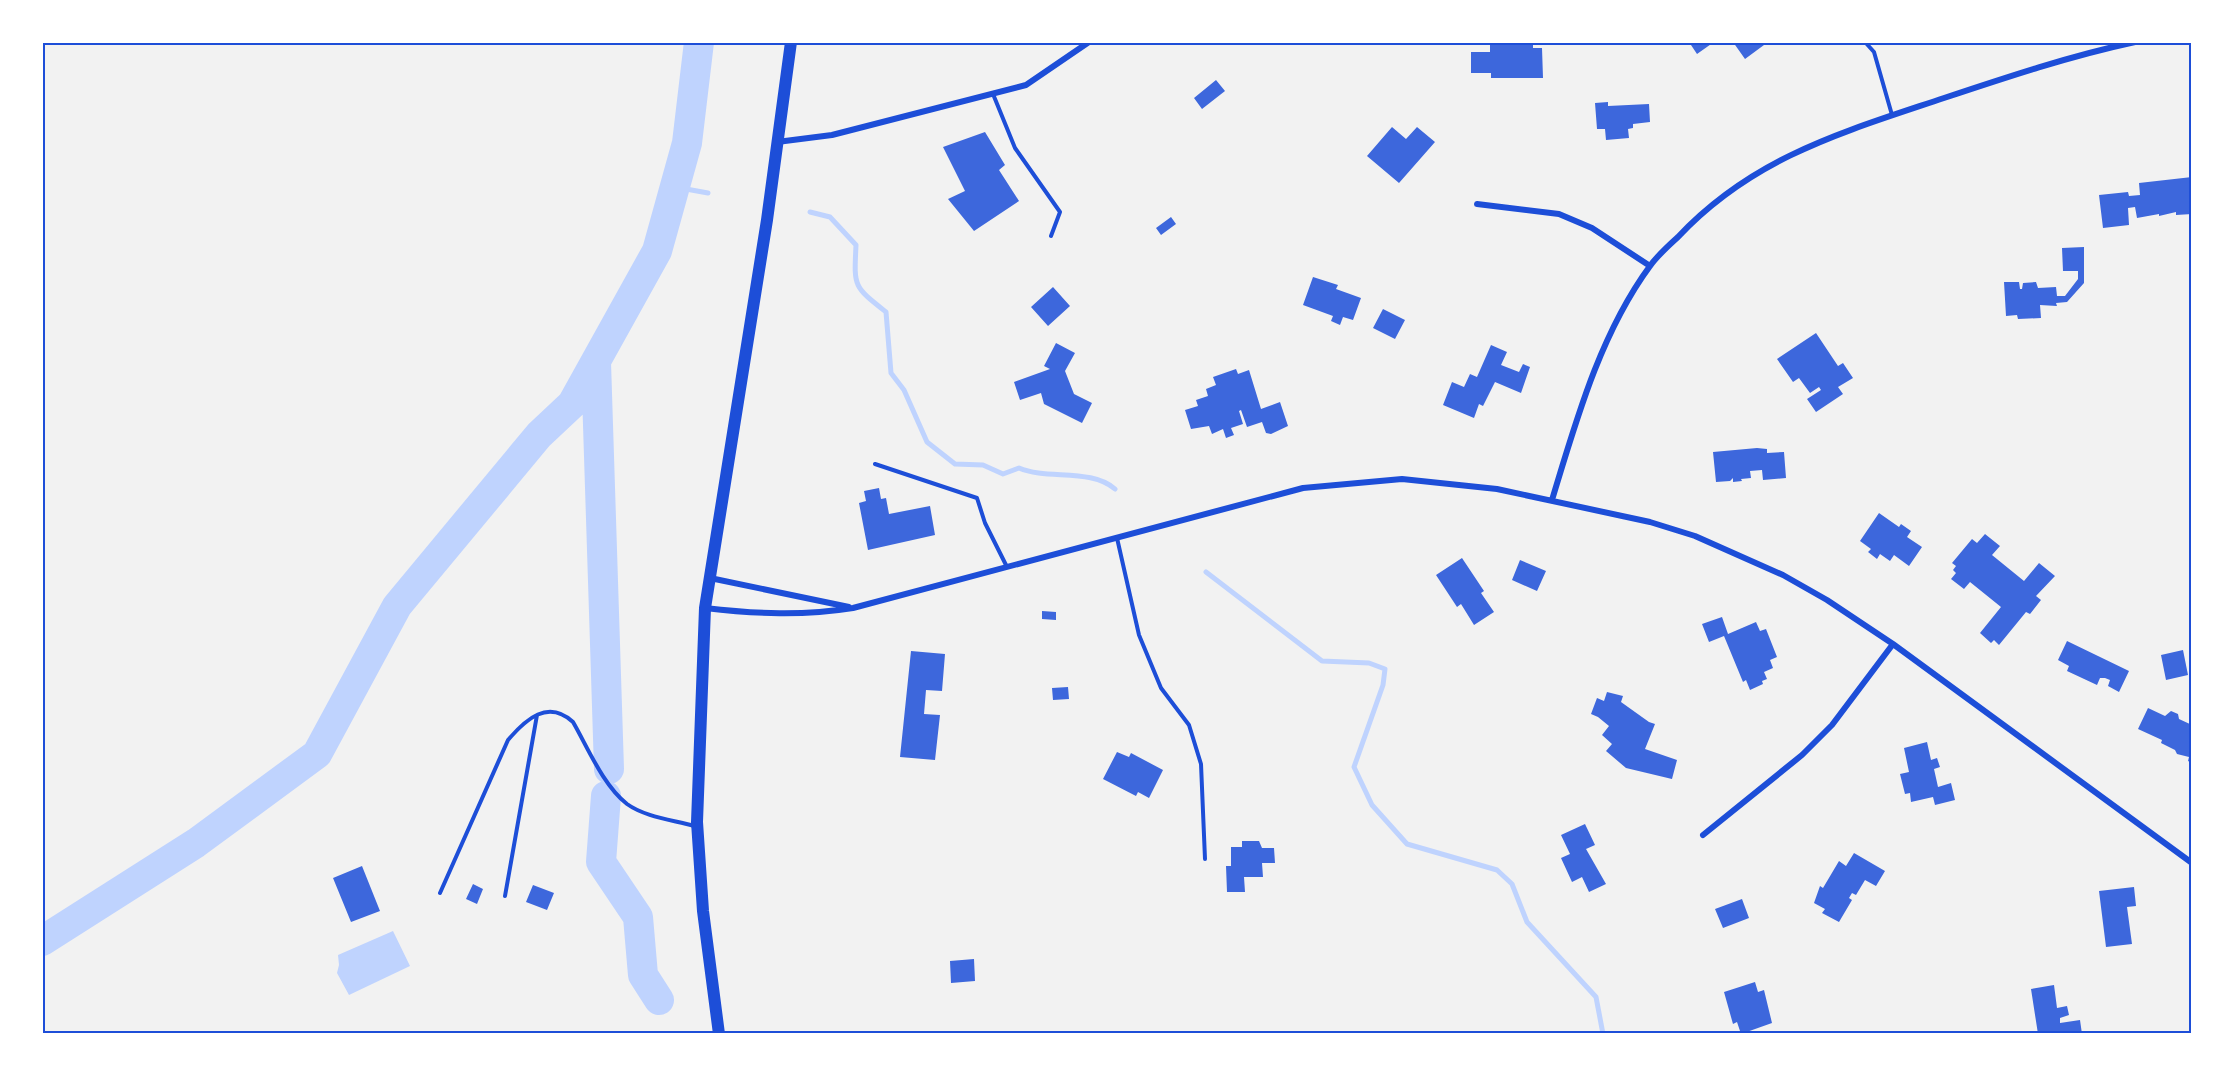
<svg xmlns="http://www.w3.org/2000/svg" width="2234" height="1076" viewBox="0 0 2234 1076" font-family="Rubik,sans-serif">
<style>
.water{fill:#bfd3fe}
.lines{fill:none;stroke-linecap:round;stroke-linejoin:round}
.stream{stroke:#bfd3fe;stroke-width:5}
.river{stroke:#bfd3fe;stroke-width:30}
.building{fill:#3d67dc}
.service{stroke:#1d4ed8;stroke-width:4}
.minor{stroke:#1d4ed8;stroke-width:6}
.primary{stroke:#1d4ed8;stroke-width:12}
.neatline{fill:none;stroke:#1d4ed8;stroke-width:2}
</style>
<rect width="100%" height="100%" fill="#f2f2f2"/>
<path class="water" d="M393,931l17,35 -61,29 -12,-22 2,-8 -1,-10z"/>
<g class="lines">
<path class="stream" d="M675,187l33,6
M810,212l20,5 26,28c-2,42 -3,41 30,67l5,61 13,17 23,52 28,22 28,1 20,9 16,-6c28,12 73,0 96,21
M1206,572l116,89 47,2 16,6 -2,16 -29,82 18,38 35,39 90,26 15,14 15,38 69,75 7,37"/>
<path class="river" d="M596,362l13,407
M606,796l-5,66 37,55 5,58 16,25
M42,941l154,-98 121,-89 80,-148 142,-171 33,-31 85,-153 30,-108 12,-101"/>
</g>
<path class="building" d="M1490,42h43v6h9l1,30h-52v-5h-20v-21h19z
M1689,42h25l-17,12z
M1733,42h29l2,3 -19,14z
M1216,80l9,11 -23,18 -8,-11z
M1608,102v4l41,-2 1,18 -17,2v4l-5,1 1,9 -23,2 -1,-11h-8l-2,-26z
M1392,127l14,12 11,-12 18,15 -36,41 -32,-27z
M985,132l20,33 -6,5 20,31 -45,30 -26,-32 17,-8 -22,-44z
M2192,177v37l-16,1v-3l-17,4v-2l-22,4 -2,-11 -7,1 1,17 -26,3 -4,-33 29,-3 1,4 11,-1 -1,-12z
M1171,217l5,7 -15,11 -5,-7z
M2084,247v36l-17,19 -11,1 1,3 -17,-1 1,13 -23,1 -1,-4 -11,1 -2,-34h15l1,7h2l1,-6 13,-1 2,6 18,-1 1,9h8l13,-17v-8h-15l-1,-23z
M1313,277l25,8 -2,4 25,9 -8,22 -10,-3 -3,8 -9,-4 2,-5 -30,-11z
M1053,287l17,19 -22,20 -17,-19z
M1383,309l22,11 -10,19 -22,-11z
M1816,333l22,33 5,-3 10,15 -15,9 5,7 -27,18 -9,-13 14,-9 -2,-3 -9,6 -11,-15 -6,4 -16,-23z
M1056,343l19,10 -10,18 9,23 18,9 -10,20 -38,-19 -3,-11 -21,7 -6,-18 36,-13 -6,-3z
M1491,345l16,7 -6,13 18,7 4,-8 7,3 -9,26 -26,-11 -12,24 -4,-2 -5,14 -31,-13 9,-23 12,5 6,-13 7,3z
M1236,369l2,5 11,-4 12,39 19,-7 8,24 -17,8 -5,-1 -4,-11 -15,5 -6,-17 -2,1 4,13 -12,4 3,7 -8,3 -3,-9 -11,5 -3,-8 -18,3 -6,-19 13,-4 -2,-6 12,-4 -2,-7 10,-4 -3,-8z
M1757,448l10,1v4l17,-1 2,26 -23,2 -1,-10 -12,1 1,7 -10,1 1,2 -9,1v-4l-3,3 -14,1 -3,-30z
M879,488l2,11 5,-1 3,16 41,-8 5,29 -67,15 -9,-47 7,-2 -2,-10z
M1879,513l20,14 2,-3 10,7 -4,6 15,10 -13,19 -15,-11 -4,6 -10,-7 -3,5 -9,-7 3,-3 -11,-8z
M1985,534l15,12 -8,9 32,26 15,-18 16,13 -19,20 5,4 -11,14 -4,-2 -27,33 -5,-5 -3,3 -11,-10 21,-26 -31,-25 -6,7 -13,-10 5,-6 -3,-3 3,-4 -4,-3 20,-24 5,4z
M1462,558l22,33 -3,2 13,19 -20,13 -13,-21 -4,3 -21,-32z
M1520,560l26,11 -9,20 -25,-11z
M1042,611l14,1v8l-14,-1z
M1722,617l6,17 28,-12 4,9 6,-2 11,28 -7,3 3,8 -9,4 3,7 -5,2 1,3 -13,6 -4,-10 -3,2 -19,-46 -15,6 -7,-18z
M2067,641l62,30 -10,21 -11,-6 2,-6 -5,-2h-5l-3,7 -30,-14 2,-5 -11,-6z
M2183,650l5,25 -22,5 -5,-25z
M911,651l34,3 -3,37 -16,-1 -2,24 16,1 -5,45 -35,-3z
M1068,687l1,12 -16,1 -1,-12z
M1607,692l16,4 -2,6 28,20 6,2 -10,25 32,11 -5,19 -46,-11 -20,-17 6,-7 -10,-9 7,-9 -11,-9 -7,-3 6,-16 7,3z
M2148,708l17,8 6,-5 7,3 1,5 13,6v38l-4,-2 1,-4 -12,-3 -2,-4 -14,-7 1,-3 -24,-11z
M1927,742l4,18 6,-2 3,9 -6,2 4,18 13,-4 4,17 -20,5 -2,-8 -22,5 -1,-9 -5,1 -5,-20 9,-2 -5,-24z
M1117,752l12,5 2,-4 32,17 -14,28 -11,-6 -2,4 -33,-17z
M1585,824l10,21 -9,4 20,35 -17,8 -7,-15 -10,5 -11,-24 9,-4 -9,-19z
M1242,841h17l3,7h12l1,15h-13l1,14h-19l1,15h-18l-1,-26h5v-19h11z
M1854,853l31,18 -9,15 -11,-6 -9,15 -4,-2 -3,5 3,2 -13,22 -17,-9 3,-4 -11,-6 6,-17 3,2 16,-27 7,5z
M362,866l18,45 -29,11 -18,-44z
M473,884l10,5 -6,15 -11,-5z
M533,885l21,8 -7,17 -21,-8z
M2134,887l2,19 -9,1 5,37 -26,3 -7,-56z
M1742,899l7,19 -26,10 -8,-19z
M974,959l1,22 -24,2 -1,-22z
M1755,982l3,10 6,-2 8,33 -31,11 -4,-12 -4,2 -9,-32z
M2054,985l3,23 10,-2 2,9 -9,3v5l20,-3 2,14h-44l-7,-45z"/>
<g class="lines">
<path class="service" d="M1865,42l9,10 18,63
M993,94l22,54 45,64 -9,24
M875,464l102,34 8,25 22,44
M1117,538l22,97 22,53 28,37 12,39 4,95
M440,893l68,-153c18,-21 40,-41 65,-18 15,26 30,63 54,82 18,13 46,16 67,22
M505,896l32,-181"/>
<path class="minor" d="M777,142l55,-7 194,-50 63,-43
M1477,204l82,10 33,14 58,38
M1552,500c24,-79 48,-166 98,-234 7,-10 18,-20 28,-29 75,-80 165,-105 266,-139 63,-21 126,-42 191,-56
M710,578l139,29
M705,608c51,6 98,8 148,0l450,-120 99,-9 95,10 153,33 45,14 88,39 44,25 66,44 299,219
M1703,835l99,-80 30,-30 61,-81"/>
<path class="primary" d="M719,1034l-16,-123 -6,-89 8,-214 62,-388 24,-178"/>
</g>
<rect width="2234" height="1076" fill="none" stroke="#ffffff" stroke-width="87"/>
<rect x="44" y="44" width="2146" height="988" class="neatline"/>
</svg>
